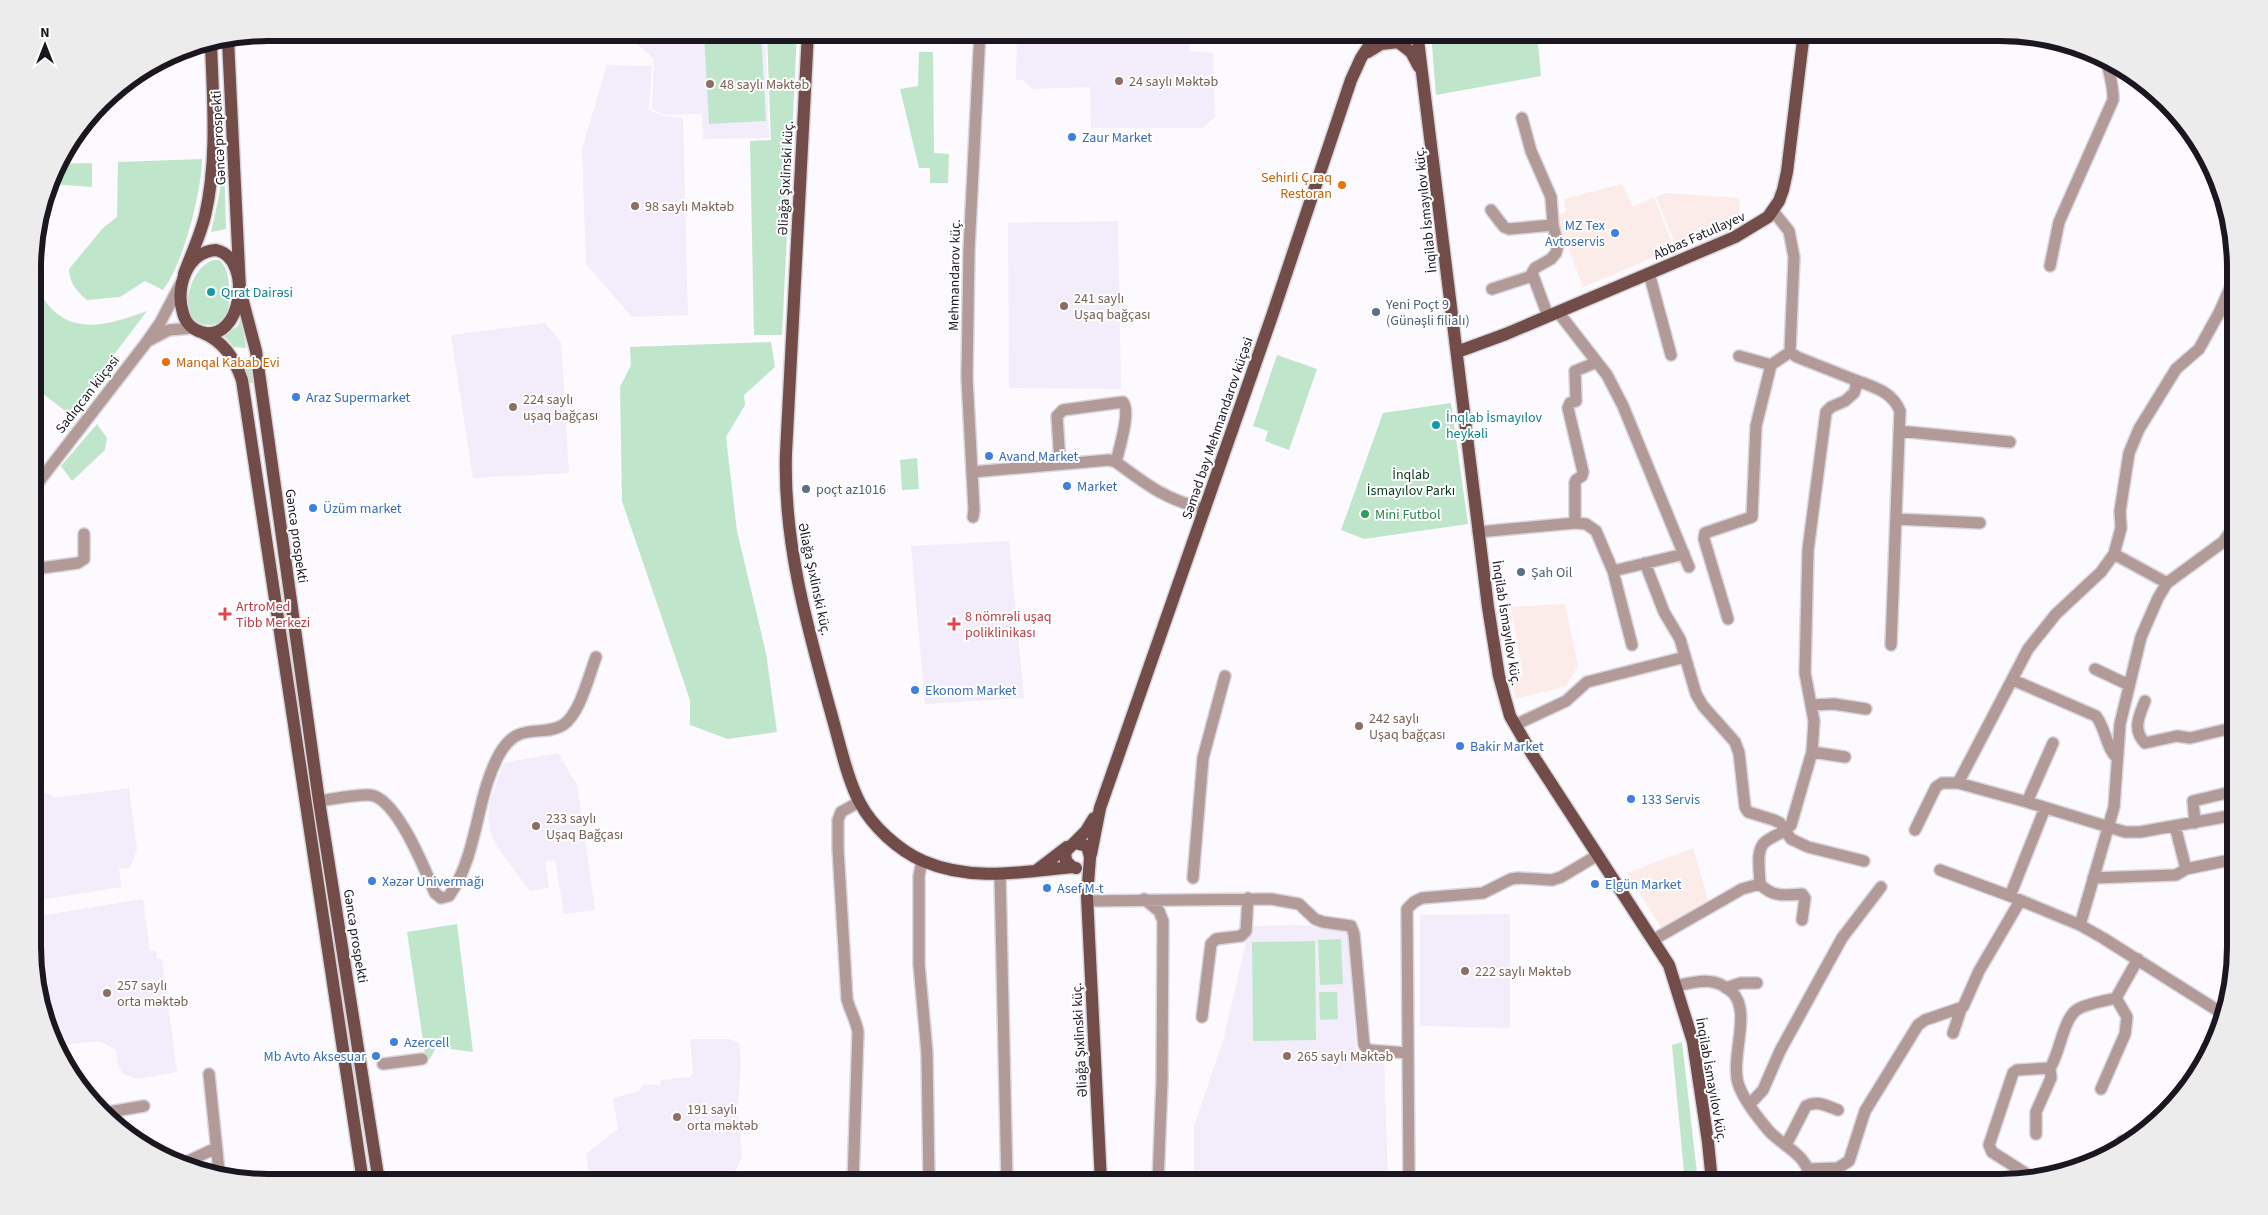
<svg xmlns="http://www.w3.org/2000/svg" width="2268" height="1215" viewBox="0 0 2268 1215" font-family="'Source Sans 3',sans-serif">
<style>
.industrial{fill:#fcece9}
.built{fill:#f3ecfb}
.green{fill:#bfe6ca}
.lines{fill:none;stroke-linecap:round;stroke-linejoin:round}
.minor-casing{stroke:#d8d5db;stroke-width:14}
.major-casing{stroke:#d8d5db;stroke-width:15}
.minor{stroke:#b19a97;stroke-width:11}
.major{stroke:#724c48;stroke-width:12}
.education-dot{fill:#8d6e63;stroke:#fff;stroke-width:2}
.shop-dot{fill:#3f7fe0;stroke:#fff;stroke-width:2}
.food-dot{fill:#e8710a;stroke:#fff;stroke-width:2}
.culture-dot{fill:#0f9aa8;stroke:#fff;stroke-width:2}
.service-dot{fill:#5c6f8a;stroke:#fff;stroke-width:2}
.leisure-dot{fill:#2e9e5b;stroke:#fff;stroke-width:2}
.health-dot{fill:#e0444e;stroke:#fff;stroke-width:2}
.labels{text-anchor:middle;stroke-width:4;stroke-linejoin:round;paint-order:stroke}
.education-label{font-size:14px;fill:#785e54;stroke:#fff;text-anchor:start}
.shop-label{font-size:14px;fill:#366cbe;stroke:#fff;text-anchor:start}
.street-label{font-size:14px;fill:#1b1620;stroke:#fff}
.food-label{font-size:14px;fill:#c56008;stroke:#fff;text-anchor:end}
.culture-label{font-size:14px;fill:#0d838f;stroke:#fff;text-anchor:start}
.service-label{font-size:14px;fill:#4e5e75;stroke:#fff;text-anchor:start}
.park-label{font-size:14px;fill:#02381c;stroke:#fff}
.leisure-label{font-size:14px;fill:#27864d;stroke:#fff;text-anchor:start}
.health-label{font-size:14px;fill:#be3a42;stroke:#fff;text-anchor:start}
.rim{fill:none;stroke:#1b1620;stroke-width:6}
</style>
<rect width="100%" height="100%" fill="#fcf9ff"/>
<path class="industrial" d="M1622,184l11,23 21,-10 20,52 -91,38 -27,-71 10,-5 -2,-12z
M1667,193l72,5 1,19 -63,31 -21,-51z
M1565,604l13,62 -12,20 -50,13 -6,-20 13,-3 -12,-69z
M1693,848l15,52 -47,28 -34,-55z"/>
<path class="built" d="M637,33h128l4,105 -66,1 -1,-25 -38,1 -12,-6 2,-50 -17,-15z
M1017,33h172v18l24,2 2,64 -12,11h-112l-1,-41 -58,2 -7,-6 -1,-3h-8z
M607,65l45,1 -3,44 15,6 19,2 5,197 -56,2 -46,-53 -4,-115z
M1118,221l3,168 -112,-1 -1,-165z
M545,323l16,19 8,131 -96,5 -22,-143z
M1009,541l15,157 -99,6 -14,-158z
M558,753l19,32 18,125 -31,4 -9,-54 -10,2 4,26 -19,3 -30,-40 -9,-16 -3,-18 2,-16 14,-38z
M129,788l8,61 -7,19 -11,1 2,18 -87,14v-106l14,-2 6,5z
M143,899l7,52h6l1,8h5l15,113 -40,7 -14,-5 -5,-9 -2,-15 -17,-9 -39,4 -7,-17 -14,-112z
M1510,914v114l-90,-2v-111z
M1299,925l48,4 10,131 27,-1 4,123h-194v-56l29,-85 27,-115z
M690,1039h39l10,4 2,21 -3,41 4,53 -12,23 -140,1 -4,-28 32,-25 -5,-31 25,-6 6,-7h16l1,-5 29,-3 3,-4z"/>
<path class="green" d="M704,33h57l5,88 -57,3z
M767,33h30l-15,302h-28l-4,-194 21,-1z
M1431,33h106l4,43 -105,19z
M919,52h14l1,101 15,1 -1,29h-18v-15h-11l-19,-79 18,-3z
M202,159c-1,35 -18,103 -39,131l-18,-9 -25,16 -33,3c-10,-8 -18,-18 -18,-31l34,-41 14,-11 1,-55z
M220,162h4l2,67 -15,3 9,-41z
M92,163v24l-41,-3 6,-20z
M213,260h6c14,10 12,48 5,62 -51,18 -41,-51 -11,-62z
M33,279c25,58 63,51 114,32l-78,103 -36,-28z
M241,318l5,30 -12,-1 -10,-11 14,-10z
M771,342l4,25 -31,28 1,10 -19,32 11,94 29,122 11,79 -49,7 -38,-14v-25l-68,-199 -2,-114 11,-22 -1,-18z
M1277,355l40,14 -28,81 -24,-9 3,-10 -15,-5z
M239,358h10l4,25h-4z
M1451,403l17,121 -104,15 -23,-9 42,-117z
M97,424l10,14 -2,12 -33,31 -11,-15z
M917,458l2,31 -17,1 -2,-30z
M457,924l16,128 -37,-5 -6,12 -5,-5 -18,-122z
M1341,939l2,45 -23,1 -2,-45z
M1315,941l1,99 -63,1 -1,-99z
M1319,992h18l1,27 -18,1z
M1682,1042l16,140h-13l-13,-137z"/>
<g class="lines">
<g class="minor-casing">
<path id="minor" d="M1522,118l9,33 20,46 2,28 5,20 -2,8 -5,6 -16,9 -3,5 16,43
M1491,210l13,17 5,2 44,-4
M2050,266l9,-44 54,-122c1,-15 -5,-27 -6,-41
M1649,273l22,82
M1492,289l40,-13
M1558,312l49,63 16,31 66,161
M150,340l19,-10 24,-2
M1739,356l32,9
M1855,380c18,7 37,11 45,31l-9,234
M1899,431l111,11
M1060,464l-3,-48 6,-6 60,-8c8,10 -4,47 -7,60
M972,472l137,-12 7,2c31,23 50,38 89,47
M34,488l112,-145 14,-20 21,-40
M973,517l1,-7 -7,-132 2,-128 11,-218
M1896,519l84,4
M1575,523v-40l1,-3 6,-4 1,-4 -15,-64 2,-5 6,-2 -1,-30 22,-9
M1478,532l97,-9 11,1 10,7 17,40 19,74
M2114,554l53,29
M1645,563l19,49 16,27 16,55 7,12 32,36 4,11 6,54 3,5 26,8 6,3 11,16 17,8 56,14
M34,569l44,-6 6,-4v-25
M1613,571l71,-17
M1728,619l-24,-80 1,-6 47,-16 4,-91 15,-61 19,-13
M2095,669l34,16
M2013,680l83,36c10,13 10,32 21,42
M2145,701c-6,15 -13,29 0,42l32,-7 13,2 42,-10 3,-2
M1811,705l23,-1 32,5
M2235,706v11
M1515,725l51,-24 21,-19 98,-25
M1812,752l33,5
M1958,783l70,-134 28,-35 45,-42 13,-18 7,-26 -1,-17 9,-58 10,-24 37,-60 23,-20 20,-36 15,-34
M319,801c16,-2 35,-7 51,-6 27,3 55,75 65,98l6,5 8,-2c30,-42 26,-99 51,-143 19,-33 42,-15 63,-28 17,-11 26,-50 33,-68
M2027,802l26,-59
M2195,823l-2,-22 42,-10
M2175,826l11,43
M1915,830l21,-43 6,-4h16l69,19 98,30h15l95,-17
M922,860l-3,16v88l8,89 2,129
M1940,870l70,26 70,29 23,13 117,74
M1000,875l7,307
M1193,878l10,-120 22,-82
M2093,878l83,-3 10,-6 49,-10
M1760,884c0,-11 -5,-34 5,-42 8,-6 18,-9 26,-17l21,-73 2,-31 -9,-48 3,-123 18,-138 5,-5 14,-6 9,-8 2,-6 -1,-7 -58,-23 -7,-5 4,-95 -5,-26 -16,-20
M2010,896l35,-88
M1144,899l15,12 4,10 -1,160 -4,101
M1087,901l184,-2 28,5 16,15 8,3 28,4 3,8 10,111 4,5 39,3
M2080,925l34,-118 6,-83 21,-87 17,-39 9,-15 56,-41 11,-15
M1653,940l89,-51 18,-5c13,14 25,11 42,10l3,4 -3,22
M1676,986c21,-5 40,-10 57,7 19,20 -4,67 6,93 6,16 19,32 30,45 17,18 39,23 42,51
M1726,988l15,-5h16
M1202,1017l9,-73 5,-5 25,-3 5,-5 2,-33
M1953,1033l8,-24
M383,1064l39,-5
M209,1074l10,97
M2101,1089l24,-55 2,-17 -11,-19
M1749,1105l14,-15 17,-39 62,-113 39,-51
M103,1113l41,-7
M2036,1134v-22l15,-34 -1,-10
M2122,1141l3,5
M1786,1145l20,-39c11,-6 21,0 32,4
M184,1163l32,-15
M1809,1169l29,-1 11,-7 16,-50 53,-86 7,-5 38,-13 16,-36 41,-70
M2025,1173l-33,-21 -3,-7 24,-72 4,-3 33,-2c10,-15 13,-50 28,-59 11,-6 27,-8 38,-11l22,-39
M853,1182l5,-150c-2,-12 -8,-21 -11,-33l-9,-150v-29l3,-8 18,-10
M1409,1182l-2,-273 7,-7 8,-4 61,-5 28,-14 7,-1 34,2 9,-3 37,-22"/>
</g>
<g class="major-casing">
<path id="major" d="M808,32l-22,421c-3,92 23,180 47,267 7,25 15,61 27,83 12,23 38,47 63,58 49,21 99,11 149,6
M1417,32l71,575 11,69 11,40 22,38 137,211 24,77 15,100 4,40
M228,40l12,250 16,61 63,450 60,381
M1368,52l13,-8 17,-2 13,10 8,15
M216,250c38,8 26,95 -15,82 -9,-3 -16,-10 -18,-19 -8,-24 3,-61 33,-63z
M184,274c7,-19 16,-38 21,-58 13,-56 8,-115 6,-172
M201,332c22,9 33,25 41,48l121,802
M1457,352l49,-18 229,-97 33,-20 11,-16 4,-11 4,-18 17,-140
M1075,843l12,3 3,11
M1091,854l9,-46 172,-492 79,-236 10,-22 17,-26
M1090,858l-3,38 14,286
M1076,868l-4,-1 -6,-6 -1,-9 21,-21 8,-13
M1037,870l30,-23"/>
</g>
<use href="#minor" class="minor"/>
<use href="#major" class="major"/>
</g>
<g class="education-dot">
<circle cx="1119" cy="81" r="5"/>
<circle cx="710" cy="84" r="5"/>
<circle cx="635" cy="206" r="5"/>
<circle cx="1064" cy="306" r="5"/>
<circle cx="513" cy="407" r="5"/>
<circle cx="1359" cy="726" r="5"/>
<circle cx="536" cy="826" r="5"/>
<circle cx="1465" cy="971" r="5"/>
<circle cx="107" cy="993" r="5"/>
<circle cx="1287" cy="1056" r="5"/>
<circle cx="677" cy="1117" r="5"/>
</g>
<g class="shop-dot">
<circle cx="1072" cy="137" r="5"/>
<circle cx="1615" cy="233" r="5"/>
<circle cx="296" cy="397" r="5"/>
<circle cx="989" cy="456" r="5"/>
<circle cx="1067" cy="486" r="5"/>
<circle cx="313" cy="508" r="5"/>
<circle cx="915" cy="690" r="5"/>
<circle cx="1460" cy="746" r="5"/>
<circle cx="1631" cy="799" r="5"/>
<circle cx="372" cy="881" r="5"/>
<circle cx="1595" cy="884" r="5"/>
<circle cx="1047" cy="888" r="5"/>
<circle cx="394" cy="1042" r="5"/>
<circle cx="376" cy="1056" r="5"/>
</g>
<g class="food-dot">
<circle cx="1342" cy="185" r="5"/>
<circle cx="166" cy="362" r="5"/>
</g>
<g class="culture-dot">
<circle cx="211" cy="292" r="5"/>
<circle cx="1436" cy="425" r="5"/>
</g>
<g class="service-dot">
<circle cx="1376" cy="312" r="5"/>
<circle cx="806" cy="489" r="5"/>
<circle cx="1521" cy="572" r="5"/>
</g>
<circle class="leisure-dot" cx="1365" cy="514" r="5"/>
<g class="health-dot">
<path d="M222.5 606.5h5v5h5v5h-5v5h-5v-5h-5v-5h5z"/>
<path d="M951.5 616.5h5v5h5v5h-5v5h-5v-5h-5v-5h5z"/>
</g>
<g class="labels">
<g class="education-label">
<text x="1129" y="86">24 saylı Məktəb</text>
<text x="720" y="89">48 saylı Məktəb</text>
<text x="645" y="211">98 saylı Məktəb</text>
<text x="1074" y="303">241 saylı<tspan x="1074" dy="16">Uşaq bağçası</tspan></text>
<text x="523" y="404">224 saylı<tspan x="523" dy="16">uşaq bağçası</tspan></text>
<text x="1369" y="723">242 saylı<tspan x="1369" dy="16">Uşaq bağçası</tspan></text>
<text x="546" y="823">233 saylı<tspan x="546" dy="16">Uşaq Bağçası</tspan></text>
<text x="1475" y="976">222 saylı Məktəb</text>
<text x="117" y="990">257 saylı<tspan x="117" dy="16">orta məktəb</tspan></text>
<text x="1297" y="1061">265 saylı Məktəb</text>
<text x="687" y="1114">191 saylı<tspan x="687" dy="16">orta məktəb</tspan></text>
</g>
<g class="shop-label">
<text x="1082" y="142">Zaur Market</text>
<text x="1605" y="230" text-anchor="end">MZ Tex<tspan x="1605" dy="16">Avtoservis</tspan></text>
<text x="306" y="402">Araz Supermarket</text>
<text x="999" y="461">Avand Market</text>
<text x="1077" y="491">Market</text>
<text x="323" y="513">Üzüm market</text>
<text x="925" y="695">Ekonom Market</text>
<text x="1470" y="751">Bakir Market</text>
<text x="1641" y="804">133 Servis</text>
<text x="382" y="886">Xəzər Univermağı</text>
<text x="1605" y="889">Elgün Market</text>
<text x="1057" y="893">Asef M-t</text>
<text x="404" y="1047">Azercell</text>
<text x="366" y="1061" text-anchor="end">Mb Avto Aksesuar</text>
</g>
<g class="street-label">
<text transform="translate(218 138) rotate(-93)" y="5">Gəncə prospekti</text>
<text transform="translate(785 178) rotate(-87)" y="5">Əliağa Şıxlinski küç.</text>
<text transform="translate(1425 210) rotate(-96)" y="5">İnqilab İsmayılov küç.</text>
<text transform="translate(1699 235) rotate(-24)" y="5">Abbas Fətullayev</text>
<text transform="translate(954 275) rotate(-89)" y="5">Mehmandarov küç.</text>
<text transform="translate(87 394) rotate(-52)" y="5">Sadıqcan küçəsi</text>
<text transform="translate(1217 428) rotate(-71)" y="5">Səməd bəy Mehmandarov küçəsi</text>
<text transform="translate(297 536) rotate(82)" y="5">Gəncə prospekti</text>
<text transform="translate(815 579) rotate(78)" y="5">Əliağa Şıxlinski küç.</text>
<text transform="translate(1507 623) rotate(81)" y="5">İnqilab İsmayılov küç.</text>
<text transform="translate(356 936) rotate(81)" y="5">Gəncə prospekti</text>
<text transform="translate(1079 1040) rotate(-93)" y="5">Əliağa Şıxlinski küç.</text>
<text transform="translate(1712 1080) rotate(80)" y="5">İnqilab İsmayılov küç.</text>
</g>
<g class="food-label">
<text x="1332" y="182">Sehirli Çıraq<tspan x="1332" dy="16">Restoran</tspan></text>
<text x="176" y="367" text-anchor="start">Manqal Kabab Evi</text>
</g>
<g class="culture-label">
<text x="221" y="297">Qırat Dairəsi</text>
<text x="1446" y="422">İnqlab İsmayılov<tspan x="1446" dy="16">heykəli</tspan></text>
</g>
<g class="service-label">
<text x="1386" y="309">Yeni Poçt 9<tspan x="1386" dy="16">(Günəşli filialı)</tspan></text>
<text x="816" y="494">poçt az1016</text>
<text x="1531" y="577">Şah Oil</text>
</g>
<g class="park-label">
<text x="1411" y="479">İnqlab<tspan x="1411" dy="16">İsmayılov Parkı</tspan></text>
</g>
<g class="leisure-label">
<text x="1375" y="519">Mini Futbol</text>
</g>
<g class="health-label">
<text x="236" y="611">ArtroMed<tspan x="236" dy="16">Tibb Merkezi</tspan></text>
<text x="965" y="621">8 nömrəli uşaq<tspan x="965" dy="16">poliklinikası</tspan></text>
</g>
</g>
<path d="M0 0H2268V1215H0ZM268 41H2000A227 227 0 0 1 2227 268V947A227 227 0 0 1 2000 1174H268A227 227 0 0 1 41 947V268A227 227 0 0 1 268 41Z" fill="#edeced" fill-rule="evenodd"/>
<path class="rim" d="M268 41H2000A227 227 0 0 1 2227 268V947A227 227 0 0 1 2000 1174H268A227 227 0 0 1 41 947V268A227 227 0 0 1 268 41Z"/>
<g transform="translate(45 45)" stroke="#ffffff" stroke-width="4" paint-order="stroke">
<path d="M0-4L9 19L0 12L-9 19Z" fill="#1b1620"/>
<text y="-8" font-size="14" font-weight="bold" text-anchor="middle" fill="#1b1620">N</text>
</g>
</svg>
